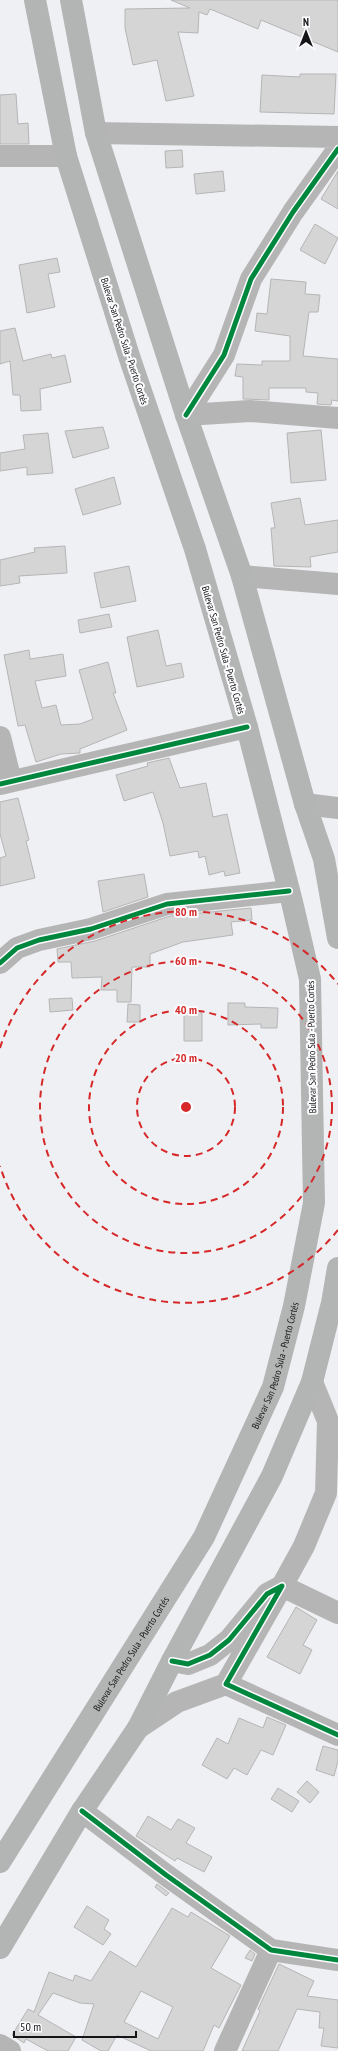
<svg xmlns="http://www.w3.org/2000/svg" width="338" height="2051" viewBox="0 0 338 2051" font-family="'PT Sans Narrow',sans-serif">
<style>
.building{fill:#d6d5d6;stroke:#b6b5b6;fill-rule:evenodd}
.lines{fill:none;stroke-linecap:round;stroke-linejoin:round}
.minor{stroke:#b6b5b6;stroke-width:22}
.highway{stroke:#b3b4b4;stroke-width:22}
.cycleway-casing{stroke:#fcfcff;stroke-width:8}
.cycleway{stroke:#00873e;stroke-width:5}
.ring{fill:none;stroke:#d62828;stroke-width:2;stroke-dasharray:7 5}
.labels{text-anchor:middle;stroke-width:4;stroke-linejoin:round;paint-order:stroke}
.street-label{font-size:10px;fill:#151517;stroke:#fcfcff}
.centre{fill:#d62828;stroke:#fcfcff;stroke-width:2}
.ring-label{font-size:12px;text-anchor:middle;font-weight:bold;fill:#d62828;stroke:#fcfcff;stroke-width:4;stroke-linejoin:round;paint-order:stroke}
</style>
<rect width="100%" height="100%" fill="#eff0f3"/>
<path class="building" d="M171,0h167v52l-77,-32 -3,9 -48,-20 -3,6 -8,-3 -1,21 -20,-1 16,64 -28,5 -9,-41 -24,5 -8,-37v-19l65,-1z
M300,74h36l-2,40 -74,-2 2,-37 38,2z
M16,94l2,30 10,-1 1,21h-29v-49z
M182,150l1,17 -17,1 -1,-17z
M223,171l2,20 -29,3 -2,-20z
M338,171v38l-17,-10z
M315,224l23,14 -13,26 -25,-14z
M57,258l3,14 -12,2 7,33 -28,6 -8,-48z
M271,279l35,3 -1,12 15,1 -2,17h-9l-6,44 35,3v42l-6,-1 -1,5 -14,-1 1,-11 -12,-1v-4h-37v12l-26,-1v-22l-8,-1 2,-12 25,1v-4h28v-25l-35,-5 2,-18 10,1z
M15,328l8,33 28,-7 1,4 13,-3 6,27 -31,7 1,21 -20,1 -1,-16h-7l-3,-34 -10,3v-33z
M103,427l6,21 -36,10 -8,-27z
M321,430l5,50 -35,3 -4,-50z
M48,433l5,40 -26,2v-8l-27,4v-18l25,-4 -2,-14z
M114,477l7,27 -38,11 -8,-26z
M300,498l5,27 33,-5v32l-28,5 1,10 -37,-1 -3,-38h4l-4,-25z
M65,546l2,27 -48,3 1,7 -20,3v-26l35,-8 -1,-4z
M129,566l7,35 -35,7 -7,-35z
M109,614l3,13 -32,6 -2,-13z
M158,630l8,36 15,-3 3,14 -47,10 -10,-50z
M29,650l1,9 33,-5 3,22 -31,5 7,27 14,-3 5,20 19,-1 13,-5 -14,-49 29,-8 8,31h-3l14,37 -47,19v4l-19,1 -25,8 -11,-37 -7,1 -14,-71z
M169,758l11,30 26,-5 7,34 14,-3 13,59 -15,3 -1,-5 -15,4 -4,-19 -6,2 -1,-7 -28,5 -7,-33 -10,-31 -29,9 -8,-26 32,-9 -1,-3z
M18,798l11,42 -3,1 9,37 -35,8v-28l6,-2 -6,-22v-32z
M144,874l4,23 -45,15 -5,-31z
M251,908l1,12 -21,2 2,13 -50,7 -33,12v13h-18l-1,35h-14v-12h-16l1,-13 -30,1 -1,-16h-13l-1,-13 38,-8 75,-25z
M72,998l1,12 -23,2 -1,-13z
M228,1003h17v4l33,1 -1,20h-16v-4l-33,1z
M128,1004l12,1v17h-13z
M184,1013h18v28h-18z
M296,1607l21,13 -14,25 9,5 -12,24 -33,-17z
M267,1717l19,8 -13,30 -12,-5 -14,25 -13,-7 -7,11 -25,-14 15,-27 11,6 11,-26 24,10z
M323,1746l15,4v11l-4,15 -18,-6z
M307,1781l12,11 -9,11 -13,-11z
M278,1788l21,13 -7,11 -21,-13z
M148,1816l23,14 7,-11 17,9 -9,15 26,14 -8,15 -27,-14 -2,3 -39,-25z
M157,1884l12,9 -3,3 -11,-9z
M87,1906l22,14 -5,9 7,5 -8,11 -29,-18z
M172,1908l16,9 3,-5 39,24 -19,32 30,17 -22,43 -5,-3 -11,26h-52l-34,-16 -9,16h-7l-19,-11 12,-36 -14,-1 -27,-10 -15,22 38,22 -8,14h-20l-22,-12 -2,4 -12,-8 16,-26 6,3 15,-40 24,9 2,-6 16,6 19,-30 26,16zM141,1991l32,16 -15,32 -34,-17z
M250,1950l5,4 -3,7 -7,-3z
M279,1964l35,17 -7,15 31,4v48l-17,-2 3,-18h-5l1,-16 -23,-3 -19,42h-36l18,-40 -2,-2z"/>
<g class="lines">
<path class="minor" d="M96,133l242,4
M0,156h66
M186,415l38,-60 27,-76 42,-67 45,-63
M186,415l64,-4 88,7
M242,576l96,8
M0,737l11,44
M0,784l247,-57
M305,804l33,4
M0,963l17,-15 22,-8 52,-11 76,-25 122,-13
M312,1382l16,39 -2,72 -22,53 -22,40 56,27
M172,1661l16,3 22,-9 19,-15 38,-46 15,-8 -56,98 112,51
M138,1728l39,-26 49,-18
M82,1811l84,64 105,75 67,10
M0,2045l10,6
M225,2051l46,-101"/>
<g class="highway">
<path d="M71,0l25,133 90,282 56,161 63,228 19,55 14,79"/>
<path id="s1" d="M0,1862l204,-325 69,-150 21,-81 20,-103 -4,-224 -18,-77 -45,-175 -52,-178 -65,-190 -64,-203 -31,-156"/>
<path d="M0,1948l82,-137 56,-83 34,-67 100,-185 40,-94 20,-79 6,-35"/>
</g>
<g class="cycleway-casing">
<path id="cycleway" d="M186,415l38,-60 27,-76 42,-67 45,-63
M0,784l247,-57
M0,963l17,-15 22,-8 52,-11 76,-25 122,-13
M172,1661l16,3 22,-9 19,-15 38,-46 15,-8 -56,98 112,51
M82,1811l84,64 105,75 67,10"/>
</g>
<use href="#cycleway" class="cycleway"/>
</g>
<g class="ring">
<circle cx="186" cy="1107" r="49"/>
<circle cx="186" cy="1107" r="97"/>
<circle cx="186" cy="1107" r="146"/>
<path d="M338 1230A195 195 0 0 1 0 1166M0 1048A195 195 0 0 1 338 984"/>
</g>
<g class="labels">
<g class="street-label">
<text transform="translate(125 341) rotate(72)" y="4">Bulevar San Pedro Sula - Puerto Cortés</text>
<text transform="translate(224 650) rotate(74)" y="4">Bulevar San Pedro Sula - Puerto Cortés</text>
<text transform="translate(311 1047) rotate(-91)" y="4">Bulevar San Pedro Sula - Puerto Cortés</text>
<text dy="4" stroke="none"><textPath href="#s1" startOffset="570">Bulevar San Pedro Sula - Puerto Cortés</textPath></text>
<text dy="4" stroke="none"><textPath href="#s1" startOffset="246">Bulevar San Pedro Sula - Puerto Cortés</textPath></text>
</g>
</g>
<circle cx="186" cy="1107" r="6" class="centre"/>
<g class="ring-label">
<text x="186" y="916">80 m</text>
<text x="186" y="965">60 m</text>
<text x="186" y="1014">40 m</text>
<text x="186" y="1062">20 m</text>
</g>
<g transform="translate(306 32)" stroke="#fcfcff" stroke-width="3" paint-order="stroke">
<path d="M0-3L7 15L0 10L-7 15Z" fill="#151517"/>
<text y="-6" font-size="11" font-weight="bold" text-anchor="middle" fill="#151517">N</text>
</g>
<path d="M14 2031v6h122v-6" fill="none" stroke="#151517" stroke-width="2"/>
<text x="20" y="2031" font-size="12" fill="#151517" stroke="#fcfcff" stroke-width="3" paint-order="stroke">50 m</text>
</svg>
